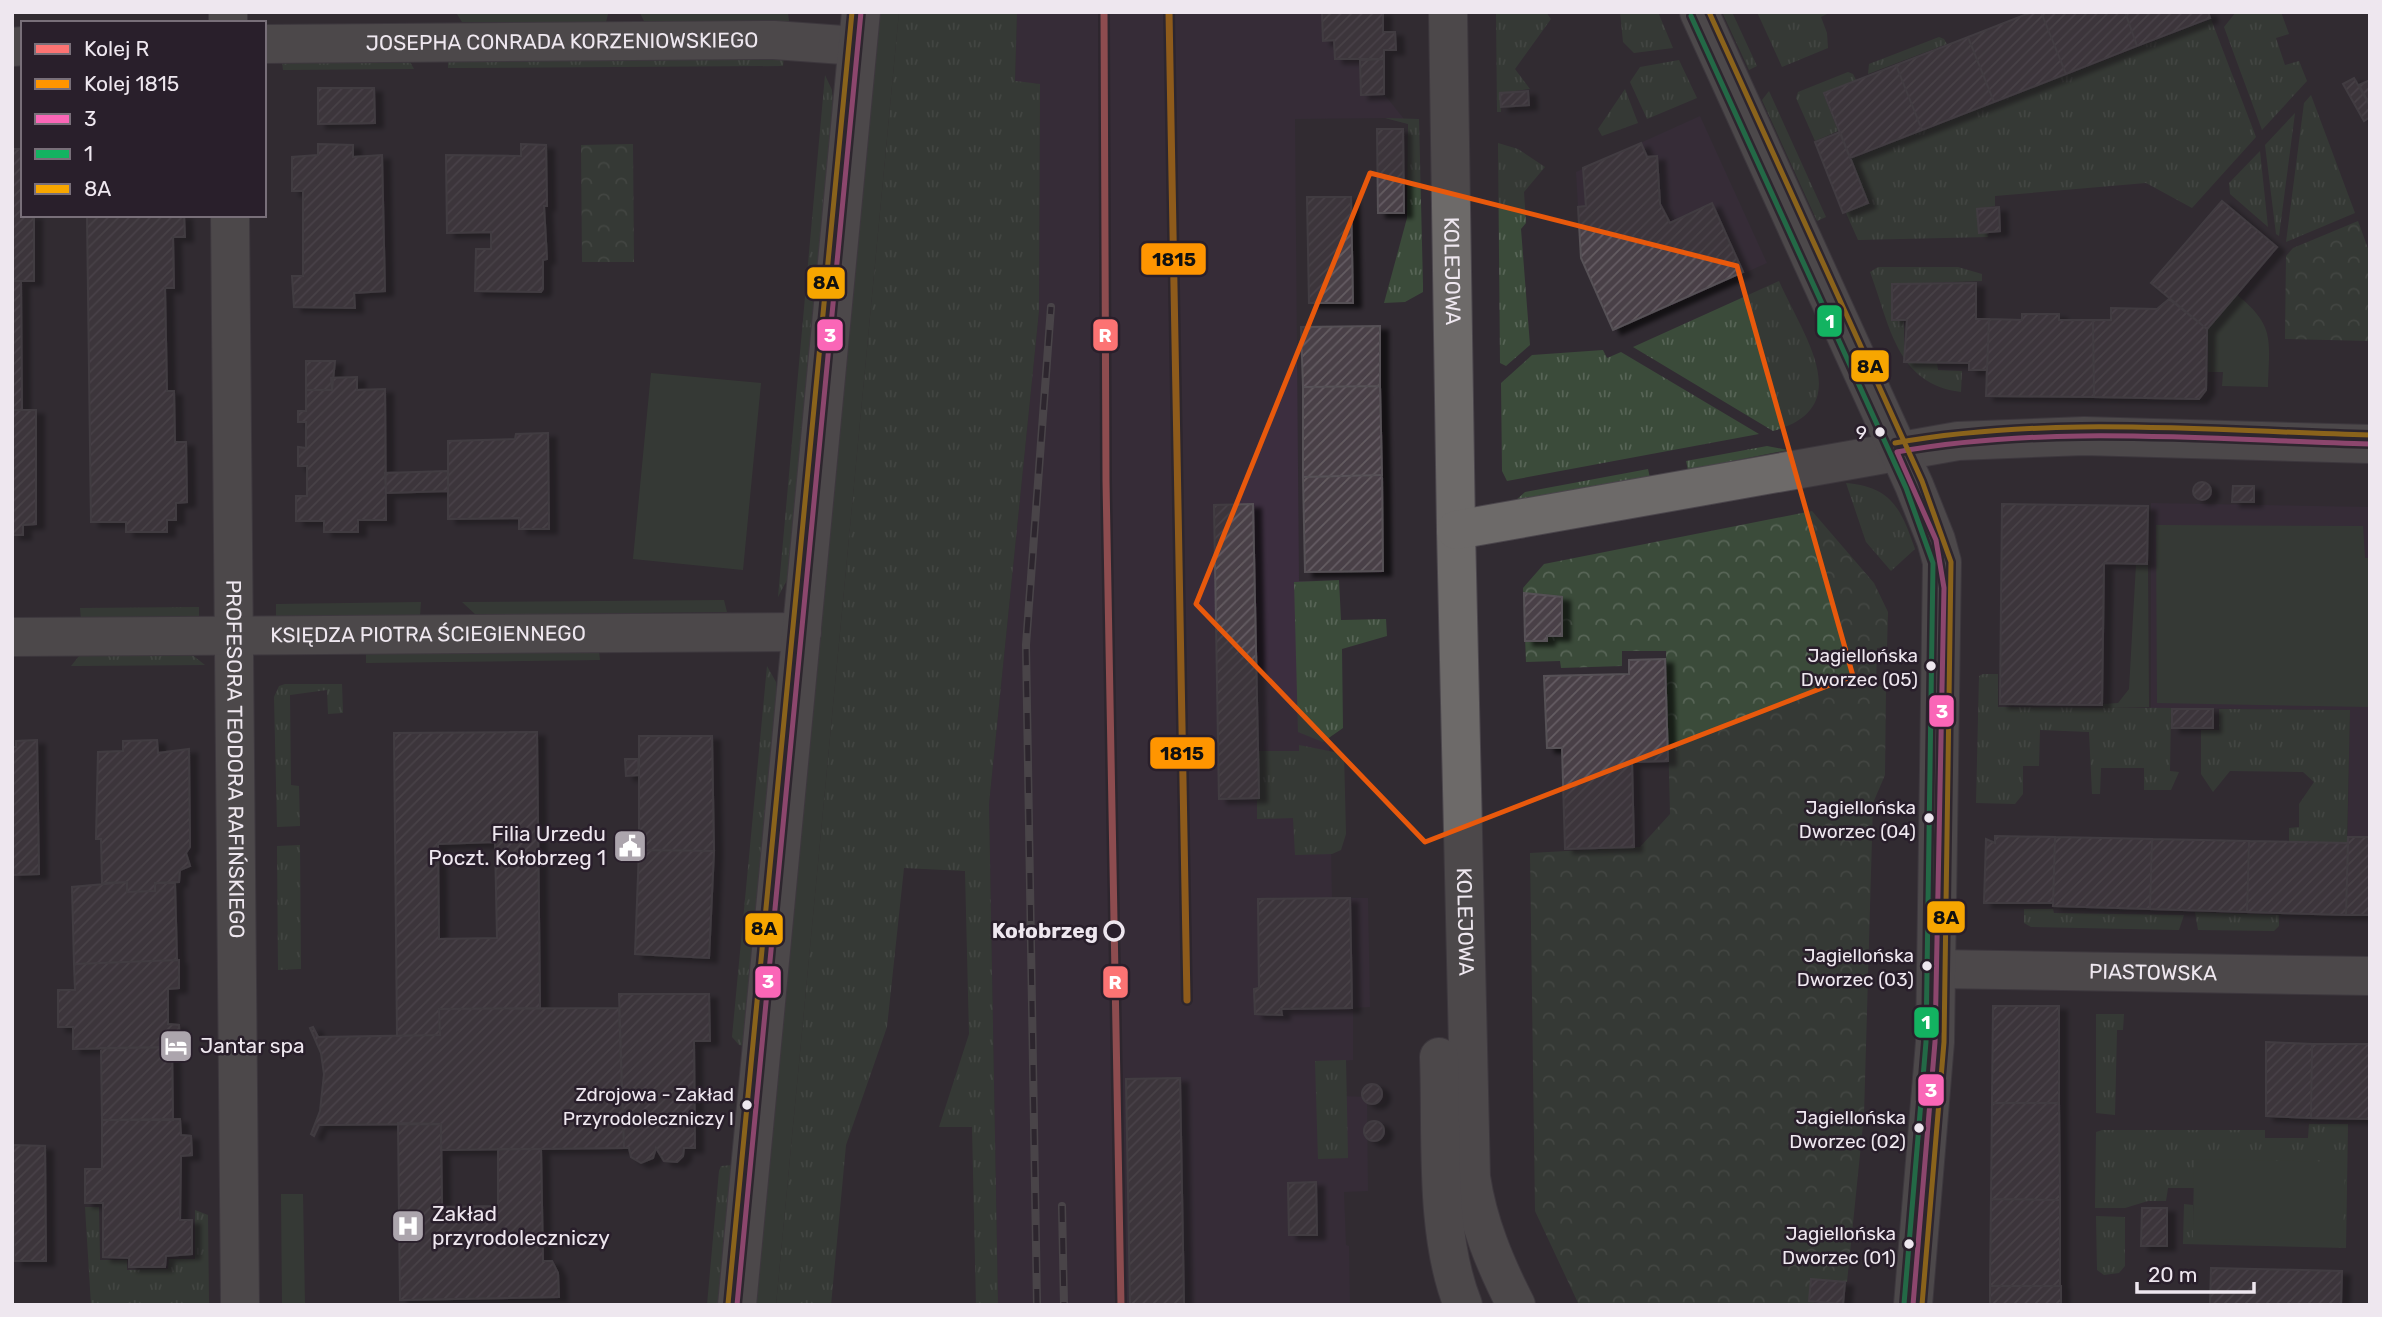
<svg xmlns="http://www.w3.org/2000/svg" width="2382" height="1317" viewBox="0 0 2382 1317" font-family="Rubik,sans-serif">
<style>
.built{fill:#3c2e3f}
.grass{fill:url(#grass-tufts)}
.forest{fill:url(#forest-crowns)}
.garden{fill:#3b4b3a}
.building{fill:url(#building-hatch);stroke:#565156;stroke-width:2;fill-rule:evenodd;filter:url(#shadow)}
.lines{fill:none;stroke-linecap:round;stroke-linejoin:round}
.minor-casing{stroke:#4b464c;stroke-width:40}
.tertiary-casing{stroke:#4b464c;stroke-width:40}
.minor{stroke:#6d6a69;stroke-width:38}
.tertiary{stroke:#6d6a69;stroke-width:38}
.rail-casing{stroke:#666265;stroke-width:8}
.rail{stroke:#291f2b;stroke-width:5;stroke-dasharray:16;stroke-linecap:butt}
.bus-1-casing{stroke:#291f2b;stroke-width:10}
.bus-2-casing{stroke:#291f2b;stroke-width:10}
.bus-3-casing{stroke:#291f2b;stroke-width:10}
.bus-1{stroke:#fa66b7;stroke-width:5}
.bus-2{stroke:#13b361;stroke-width:5}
.bus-3{stroke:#f7a600;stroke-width:5}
.rail-1-casing{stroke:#291f2b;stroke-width:12}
.rail-2-casing{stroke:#291f2b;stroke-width:12}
.rail-1{stroke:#fc7373;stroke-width:7}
.rail-2{stroke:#ff9500;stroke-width:7}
.marked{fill:none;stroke:#e8590c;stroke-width:5;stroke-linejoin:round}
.bus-dot{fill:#eee7ef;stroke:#291f2b;stroke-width:2.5}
.stop-dot{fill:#291f2b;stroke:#eee7ef;stroke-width:3.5}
.labels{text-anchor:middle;stroke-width:5;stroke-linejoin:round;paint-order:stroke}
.bus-label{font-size:19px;fill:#eee7ef;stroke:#291f2b;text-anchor:end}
.street-label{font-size:21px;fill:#eee7ef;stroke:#291f2b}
.poi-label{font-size:21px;fill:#eee7ef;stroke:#291f2b;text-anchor:start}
.stop-label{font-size:21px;font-weight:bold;fill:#eee7ef;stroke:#291f2b;text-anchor:end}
.line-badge{stroke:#291f2b;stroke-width:2.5}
.badge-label{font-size:19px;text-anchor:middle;font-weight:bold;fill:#fff}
.pale-badge-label{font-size:19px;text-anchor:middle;font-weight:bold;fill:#111}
</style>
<defs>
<pattern id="grass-tufts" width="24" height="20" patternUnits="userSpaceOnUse" patternTransform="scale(1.75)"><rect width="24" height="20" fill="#3b4b3a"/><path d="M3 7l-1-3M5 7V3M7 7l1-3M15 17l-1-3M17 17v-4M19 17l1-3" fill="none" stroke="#586557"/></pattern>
<pattern id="forest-crowns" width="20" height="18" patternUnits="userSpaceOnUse" patternTransform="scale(1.75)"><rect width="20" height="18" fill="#3b4b3a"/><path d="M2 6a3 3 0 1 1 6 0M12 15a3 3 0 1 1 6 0" fill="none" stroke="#586557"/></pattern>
<pattern id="building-hatch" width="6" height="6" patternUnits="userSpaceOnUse" patternTransform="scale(1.75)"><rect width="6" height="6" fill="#494047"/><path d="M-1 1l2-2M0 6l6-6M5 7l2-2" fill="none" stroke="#645c62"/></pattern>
<filter id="shadow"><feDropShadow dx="8" dy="4.5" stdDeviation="2" flood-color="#0009"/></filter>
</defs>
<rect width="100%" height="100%" fill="#312b32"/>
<path class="built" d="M1017,12h366l1,20h12v18l-12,1v43l24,30 -23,-6 -90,1 4,462 27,1 6,316h36l2,109 -17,1v52l-11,1 1,35 24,1 1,94 -24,1 2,53 3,1 1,58 -4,1h-348l-9,-501 50,-493 1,-227 -25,-2z
M1700,116l67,147 -154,68 -32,-73 -5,-86z
M2151,503l219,4v409l-24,-1 4,-205 -199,-2z"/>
<path class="grass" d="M899,12h118l-2,69 25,3 -1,227 -50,493 9,501h-22l-4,-178h-33l30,-93 -4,-163 -61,-3 -17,159 -41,118 -15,160h-55z
M1496,12h50l5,7 -36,50 15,20 -30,4 1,19h-4z
M1620,12h38l15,36 -39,5 -11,-11z
M1722,12h10l25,54 -8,4z
M1757,12h74l-10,5 6,16 1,15 -46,19z
M2236,12h45l8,22 -13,4 9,27 14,-4 8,20 -45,49 -38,-103z
M640,13h148l1,8h-145z
M457,14h151l-2,8h-144z
M2211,19l45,118 -64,71 -46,-25 -151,13v10l-18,3 2,24 8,-1 1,5 -130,3 -12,-27 22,-10 -17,-44z
M1939,37l5,2 3,5 -79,30 1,-10z
M784,57l-1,9 -335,2v-9z
M409,60l5,9 -131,1 -1,-8z
M1679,60l18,38 -50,21 -17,-37 10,-15z
M1848,72l5,2 3,6 -33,13 15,38 -23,10 -19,-43 2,-6z
M825,75l7,15 1,16 -44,470 -11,21z
M1625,89l13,34 -36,13 -4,-7z
M1769,91l57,126 -9,4 -55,-121z
M2311,95l44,118 -69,29 18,-139z
M2295,113l-16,123 -3,-2 -11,-89z
M1385,118l34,1 4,166v7l-18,10 -21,1 23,-85 1,-94z
M1498,143l20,6 27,18 -21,25 2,31 -5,6 9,116 -24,21 -6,-3z
M2260,151l8,76 -38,-33 -1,-11z
M1878,267h80l24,7v7l-90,3 -1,36h13v42l33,1 1,7 24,1 -1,21c-65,-8 -71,-67 -91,-120z
M1779,281c23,53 80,127 -6,150l-140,-84z
M1603,350l4,8 14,-6 138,82 -252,47 -5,-10 -1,-88 31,-28z
M1767,446l21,4 -100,20 -2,-9z
M1648,469l2,9 -135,23 10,-9z
M1846,483c46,4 55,26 69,66l-24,22 -25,-29z
M1339,580l2,40 45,-1 1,17 -45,13 1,79 -20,14 -25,-10 -4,-150z
M199,607v10l-118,3 -1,-12z
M191,654l14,11 -134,1 8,-10z
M767,666l9,16v32l-32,332 -5,-1 -7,-8z
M1983,674h15v33l173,1 -1,63 9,1 -8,18h-27v-22h-43l-1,26h-8l-3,-62 -49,-2 -1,36h-16v28l-8,10 -39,-1 3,-127z
M285,684h57l1,29 -15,1 -1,-24 -37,5 1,90 8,1 1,40 -23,1 -3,-130 5,-11z
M2219,709l131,1 -3,133 -58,-2v-13l10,-1v-23l15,-22 -11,-10 -73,-1 -17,21 -12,-18v-44h18z
M1299,745l45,9 2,80 -5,16 -9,4 -37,1 -2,-37 -36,1v-68h42z
M300,845l1,124 -23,1 -1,-124z
M2024,909h29l1,4 130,2 -5,15 -148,-3 -7,-4z
M2195,912l84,3v11l-5,5 -76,-1z
M2096,1014h28l-1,16h-6l-2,85 -19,-2z
M1346,1060l2,98 -30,1 -3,-98z
M2309,1124h39l-2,124 -163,-4 1,-40 9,1v34l2,-80 -1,29h-26l-2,13h-18l-23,7h-30l1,-76 6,-2h163v8h43z
M733,1165l-13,140h-13l12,-134 2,-5z
M85,1207h14l1,53h27v10l41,-1 1,-10h26v-49l13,5 1,90h-118z
M2096,1216l29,1v49l-6,7 -15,2 -7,-5z"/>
<path class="forest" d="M633,144l1,118h-52l-1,-117z
M2358,221l12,33v87l-85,-2 1,-83 7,-8z
M1812,511l62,72 14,29 -1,35 -10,1 -1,38 10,1 -1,88 -12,28 -9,312 -17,167 -36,-3 3,26h-235l-44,-94 -5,-358 110,-6 30,-33 -4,-163h-44v15l-61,2 -1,-7 -34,1 -3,-74 21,-24z"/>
<path class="garden" d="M879,12h20l-123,1293h-21z
M2236,294c40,32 33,46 32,93l-46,-1 1,-14h-15v-43z
M651,373l110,10 -18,187 -110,-11z
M2156,525l207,1 2,32h5v149l-213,-4z
M2136,564l12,1 1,142 -46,1v-4l15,-1 11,-14z
M724,600l3,12 -251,3 -14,-13z
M421,602l-1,14 -144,2v-14z
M599,651l1,9 -234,3v-10z
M2194,1159l151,3 -2,79 -150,-2z
M281,1194h22l2,111h-23z"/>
<path class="building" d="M1322,12h61v20h12l1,18h-12v9h-49l-1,-19 -11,1z
M2032,12h9l25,62 -72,28 -26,-65z
M2041,12h84l12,34 -71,28z
M2125,12h83l2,6 -73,28z
M1968,37l26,65 -72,28 -26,-65z
M1384,59v35l-23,1 -1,-35z
M1896,65l26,65 -72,28 -26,-65z
M2354,78l16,28v11l-6,4 -21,-37z
M2370,80v25l-11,-20z
M318,88h56l1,35 -57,1z
M1528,91l1,14 -28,2 -1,-14z
M1377,129h26l1,84h-26z
M1840,132l28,71 -25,10 -28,-71z
M1641,143l6,14 10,-1 3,48 10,19 42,-20 31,69 -130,58 -32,-72 -3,-51 8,-1 -3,-38z
M318,144l35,1v12l29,-2 3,136 -31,2 1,15 -61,-1 -2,-31h11v-85h-11v-34l26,-2z
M521,144l25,1 1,61h-3l3,53 -4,1v29l-2,3 -66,-1 1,-42h15v-17l-44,1 -1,-78 75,1z
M12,149h11v66h11v66h-22z
M1307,197h44l2,106h-44z
M2222,201l55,46 -70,82 -56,-46z
M1999,207l1,24 -21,2 -2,-24z
M87,215h97l1,22h-12l1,51h-9l2,103h7l1,51h11l1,60 -11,1v17h-9v12h-41v-10h-35z
M12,281h9l1,129h-10z
M1976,283v36h13l-2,51h-18v-7l-65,-1 3,-42h-15v-36z
M2169,299l38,30 -1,61 -7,9 -105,-2 -1,-77h18v-12l46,1z
M2022,314h37v6h34l1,77 -108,-1 3,-77 33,1z
M1380,326v60l-77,1 -2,-60z
M306,361h29l-3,29h-26z
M357,377v13l28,-1 1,131h-28v12h-34v-11h-28v-25h11v-30h-9v-19l8,1v-26h-8v-11h8v-21h26l-1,-12z
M1380,386l2,89 -79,2v-90z
M12,410h24v114l-13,1v10h-11z
M548,433l1,96h-30v-11l-71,1v-78l67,-2 1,-5z
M448,471v20l-62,2 -1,-20z
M1382,475l1,96 -78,1 -2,-95z
M2193 491a9 9 0 1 1 18 0a9 9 0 1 1-18 0Z
M2233,486h21v16h-22z
M1253,504l6,294 -40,1 -5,-294z
M2002,504l146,2 -1,58 -43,-1 -2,142 -102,-1z
M1524,593l38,4v39h-15v5h-22z
M1665,659l3,102 -36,1 2,85 -69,2 -3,-101h-15l-3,-72 85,-2v-14z
M2172,709h41v19h-41z
M537,732l3,276 -101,1 1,26 -43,1 -3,-303zM495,842l2,96 -58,1 -1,-95z
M639,736h73l2,115 -75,-1z
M37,740l2,134 -27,1v-128h4v-6z
M157,740l1,13 31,-4 1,98 -4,6 4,13 -10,4 -1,12 -24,1v8l-28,1v-10l-25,1 -1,-44h-5l2,-87 25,-1v-10z
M625,759h13l1,16 -13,1z
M1995,836l60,1 -2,66h-69l2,-64 9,4z
M2055,837l97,2 -2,70 -97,-3z
M2348,837h22v78h-24z
M2152,839l97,2 -2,71 -97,-3z
M2249,841l99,2 -2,72 -99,-3z
M639,850l75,1 -5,107 -74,-4z
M127,882v10l28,-1v-8h20l2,77 -103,4 -2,-77z
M1350,898l2,110 -71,1 1,6 -27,-1 -1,-25 5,-1 -1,-89z
M179,960v28l-11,1v35l11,1 1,22 -107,2v-22h-15v-37h17l-1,-26z
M619,994h90l1,47h-16l1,107h-11l-1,8 -6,6 -13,-1 -8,-13 -3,10 -12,5 -10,-6 -2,-9h-5z
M1993,1006h66v97h-67z
M619,1008l5,140 -183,2v-26l-122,1 -5,11 -3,-2 9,-23 4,-37 -3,-21 -11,-25 3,-1 5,10 122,-2 -1,-26z
M2266,1042l46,2 -1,74 -45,-2z
M2312,1044h58v75l-59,-1z
M172,1047l1,73h-71l-1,-72z
M1180,1078l4,227h-54l-4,-226z
M1362 1094a10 10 0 1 1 20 0a10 10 0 1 1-20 0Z
M1992,1103h67l1,97 -69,-1z
M180,1119l1,16 10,1 1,19 -11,1 -1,64h12v34l-26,2 -1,11h-36v-9l-26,-1v-54h-18v-34h17v-49z
M1364 1131a10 10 0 1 1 20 0a10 10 0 1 1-20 0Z
M398,1123l43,1 1,83 56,-1v-57h43l2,112h9l6,12 1,24 -159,3z
M12,1145l33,1 1,115h-32z
M1316,1182l1,53h-28l-1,-52z
M1991,1199l69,1v86h-70z
M2142,1208h25v38h-26z
M2211,1268l131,3 -1,34h-131z
M1811,1279l34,3 -2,22 -34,-3z
M1990,1286h71v19h-71z"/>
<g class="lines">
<g class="minor-casing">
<g id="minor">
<path d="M228,12v11"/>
<path id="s1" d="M1448,12l8,518 15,647c7,46 24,87 45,128"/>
<path id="s2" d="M264,44l510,-4 83,6"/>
<path d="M12,47l11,-1"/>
<path id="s3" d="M230,215l10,1090"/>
<path d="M1456,530l502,-89 126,-5 286,8"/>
<path id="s4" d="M12,637l790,-5"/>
<path id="s5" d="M1936,969l434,7"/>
<path d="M1439,1057c3,77 -5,176 24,248"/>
</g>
</g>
<g class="tertiary-casing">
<path id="tertiary" d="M1699,12l215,473 22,55 6,22 -7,480 -22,263
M737,1305l124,-1293"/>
</g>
<use href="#minor" class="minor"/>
<use href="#tertiary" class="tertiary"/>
<g class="rail-casing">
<path id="rail" d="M1062,1206l2,99
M1037,1305l-11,-660 25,-338"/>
</g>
<use href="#rail" class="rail"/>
<g class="bus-1-casing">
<path id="bus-1" d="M1897,452l39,88 8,48 -9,454 -22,263
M1897,452c155,-28 316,-12 473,-8
M737,1305l124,-1293"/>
</g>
<g class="bus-2-casing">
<path id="bus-2" d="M1691,16l215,472 27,75 -7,479 -22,262"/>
</g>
<g class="bus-3-casing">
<path id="bus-3" d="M1709,12l213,469 29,81 -7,480 -22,263
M1895,443c156,-28 317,-12 475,-8
M728,1304l124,-1292"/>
</g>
<use href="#bus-1" class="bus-1"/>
<use href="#bus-2" class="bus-2"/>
<use href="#bus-3" class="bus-3"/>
<g class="rail-1-casing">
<path id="rail-1" d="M1104,12l2,469 15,824"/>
</g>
<g class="rail-2-casing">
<path id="rail-2" d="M1169,12l18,988"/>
</g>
<use href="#rail-1" class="rail-1"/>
<use href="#rail-2" class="rail-2"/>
</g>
<path d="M0 0H2382V1317H0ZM1370,173l367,93 116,410 -428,166 -229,-238z" fill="#312b32" fill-opacity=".55" fill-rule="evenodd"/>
<path class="marked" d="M1370,173l367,93 116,410 -428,166 -229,-238z"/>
<defs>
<g id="civic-square" transform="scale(1.75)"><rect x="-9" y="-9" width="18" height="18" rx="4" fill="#aca5ad" stroke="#291f2b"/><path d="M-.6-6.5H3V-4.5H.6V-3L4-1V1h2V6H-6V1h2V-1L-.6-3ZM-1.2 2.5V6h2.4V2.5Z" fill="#fff"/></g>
<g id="hotel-square" transform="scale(1.75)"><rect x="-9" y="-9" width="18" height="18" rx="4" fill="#aca5ad" stroke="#291f2b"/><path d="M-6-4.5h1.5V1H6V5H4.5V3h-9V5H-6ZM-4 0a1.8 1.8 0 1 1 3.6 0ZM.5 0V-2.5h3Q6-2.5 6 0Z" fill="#fff"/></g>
<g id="hospital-square" transform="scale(1.75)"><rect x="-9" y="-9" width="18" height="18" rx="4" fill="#aca5ad" stroke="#291f2b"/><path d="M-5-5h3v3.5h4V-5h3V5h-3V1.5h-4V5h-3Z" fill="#fff"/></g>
</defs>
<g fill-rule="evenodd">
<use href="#civic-square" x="630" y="846"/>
<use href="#hotel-square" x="176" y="1046"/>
<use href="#hospital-square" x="408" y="1226"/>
</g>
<g class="bus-dot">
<circle cx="1880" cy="432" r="6"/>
<circle cx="1931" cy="666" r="6"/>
<circle cx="1929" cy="818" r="6"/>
<circle cx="1927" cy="966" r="6"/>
<circle cx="747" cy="1105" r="6"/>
<circle cx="1919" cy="1128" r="6"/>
<circle cx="1909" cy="1244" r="6"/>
</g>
<circle class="stop-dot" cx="1114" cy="931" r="9"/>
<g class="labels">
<g class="bus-label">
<text x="1867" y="439">9</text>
<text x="1918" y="662">Jagiellońska<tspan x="1918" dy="24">Dworzec (05)</tspan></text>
<text x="1916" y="814">Jagiellońska<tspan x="1916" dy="24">Dworzec (04)</tspan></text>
<text x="1914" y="962">Jagiellońska<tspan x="1914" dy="24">Dworzec (03)</tspan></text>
<text x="734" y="1101">Zdrojowa - Zakład<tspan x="734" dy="24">Przyrodoleczniczy I</tspan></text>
<text x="1906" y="1124">Jagiellońska<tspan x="1906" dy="24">Dworzec (02)</tspan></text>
<text x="1896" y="1240">Jagiellońska<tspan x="1896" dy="24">Dworzec (01)</tspan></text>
</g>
<g class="street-label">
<text dy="7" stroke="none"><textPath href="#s2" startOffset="298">JOSEPHA CONRADA KORZENIOWSKIEGO</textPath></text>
<text dy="7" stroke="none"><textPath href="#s1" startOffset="259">KOLEJOWA</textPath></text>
<text dy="7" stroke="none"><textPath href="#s4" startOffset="416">KSIĘDZA PIOTRA ŚCIEGIENNEGO</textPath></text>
<text dy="7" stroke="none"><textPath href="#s3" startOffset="544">PROFESORA TEODORA RAFIŃSKIEGO</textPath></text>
<text dy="7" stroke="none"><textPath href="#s1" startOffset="910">KOLEJOWA</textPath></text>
<text dy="7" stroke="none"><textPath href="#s5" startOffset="217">PIASTOWSKA</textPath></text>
</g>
<g class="poi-label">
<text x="606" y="841" text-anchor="end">Filia Urzedu<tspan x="606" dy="24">Poczt. Kołobrzeg 1</tspan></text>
<text x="200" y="1053">Jantar spa</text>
<text x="432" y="1221">Zakład<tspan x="432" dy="24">przyrodoleczniczy</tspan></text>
</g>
<g class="stop-label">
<text x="1098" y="938">Kołobrzeg</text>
</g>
</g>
<g class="line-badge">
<rect x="1140" y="242" width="67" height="34" rx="7" fill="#ff9500"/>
<rect x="806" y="266" width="40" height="34" rx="7" fill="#f7a600"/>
<rect x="1816" y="304" width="27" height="34" rx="7" fill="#13b361"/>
<rect x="816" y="318" width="28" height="34" rx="7" fill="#fa66b7"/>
<rect x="1092" y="318" width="27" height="34" rx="7" fill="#fc7373"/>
<rect x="1850" y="349" width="40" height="34" rx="7" fill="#f7a600"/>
<rect x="1928" y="694" width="27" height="34" rx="7" fill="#fa66b7"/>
<rect x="1149" y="736" width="67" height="34" rx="7" fill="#ff9500"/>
<rect x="1926" y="900" width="40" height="34" rx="7" fill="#f7a600"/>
<rect x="744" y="912" width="40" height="34" rx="7" fill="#f7a600"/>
<rect x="754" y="965" width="28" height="34" rx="7" fill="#fa66b7"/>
<rect x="1102" y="965" width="27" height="34" rx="7" fill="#fc7373"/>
<rect x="1913" y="1006" width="27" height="33" rx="7" fill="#13b361"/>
<rect x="1917" y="1073" width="28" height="34" rx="7" fill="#fa66b7"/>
</g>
<g class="badge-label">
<text x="1830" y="328">1</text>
<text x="830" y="342">3</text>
<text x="1105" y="342">R</text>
<text x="1942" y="718">3</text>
<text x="768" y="988">3</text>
<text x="1115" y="989">R</text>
<text x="1926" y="1029">1</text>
<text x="1931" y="1097">3</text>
</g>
<g class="pale-badge-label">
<text x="1174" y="266">1815</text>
<text x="826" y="289">8A</text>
<text x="1870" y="373">8A</text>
<text x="1182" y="760">1815</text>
<text x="1946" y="924">8A</text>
<text x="764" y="935">8A</text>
</g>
<rect width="2382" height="1317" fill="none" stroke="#eee7ef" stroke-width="28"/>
<rect x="21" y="21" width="245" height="196" fill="#291f2b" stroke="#786f79" stroke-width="2"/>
<rect x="35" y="44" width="35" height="10" fill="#fc7373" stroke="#786f79" stroke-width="2"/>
<text x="84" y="56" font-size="21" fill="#eee7ef">Kolej R</text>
<rect x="35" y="79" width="35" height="10" fill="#ff9500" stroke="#786f79" stroke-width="2"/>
<text x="84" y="91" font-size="21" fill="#eee7ef">Kolej 1815</text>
<rect x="35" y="114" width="35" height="10" fill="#fa66b7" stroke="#786f79" stroke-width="2"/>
<text x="84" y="126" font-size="21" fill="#eee7ef">3</text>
<rect x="35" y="149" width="35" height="10" fill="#13b361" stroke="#786f79" stroke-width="2"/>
<text x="84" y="161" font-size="21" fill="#eee7ef">1</text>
<rect x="35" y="184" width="35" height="10" fill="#f7a600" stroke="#786f79" stroke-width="2"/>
<text x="84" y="196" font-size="21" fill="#eee7ef">8A</text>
<path d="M2137 1282v10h117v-10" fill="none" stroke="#eee7ef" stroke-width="3.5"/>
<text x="2148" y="1282" font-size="21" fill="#eee7ef" stroke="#291f2b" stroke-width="5" paint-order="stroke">20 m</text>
</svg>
